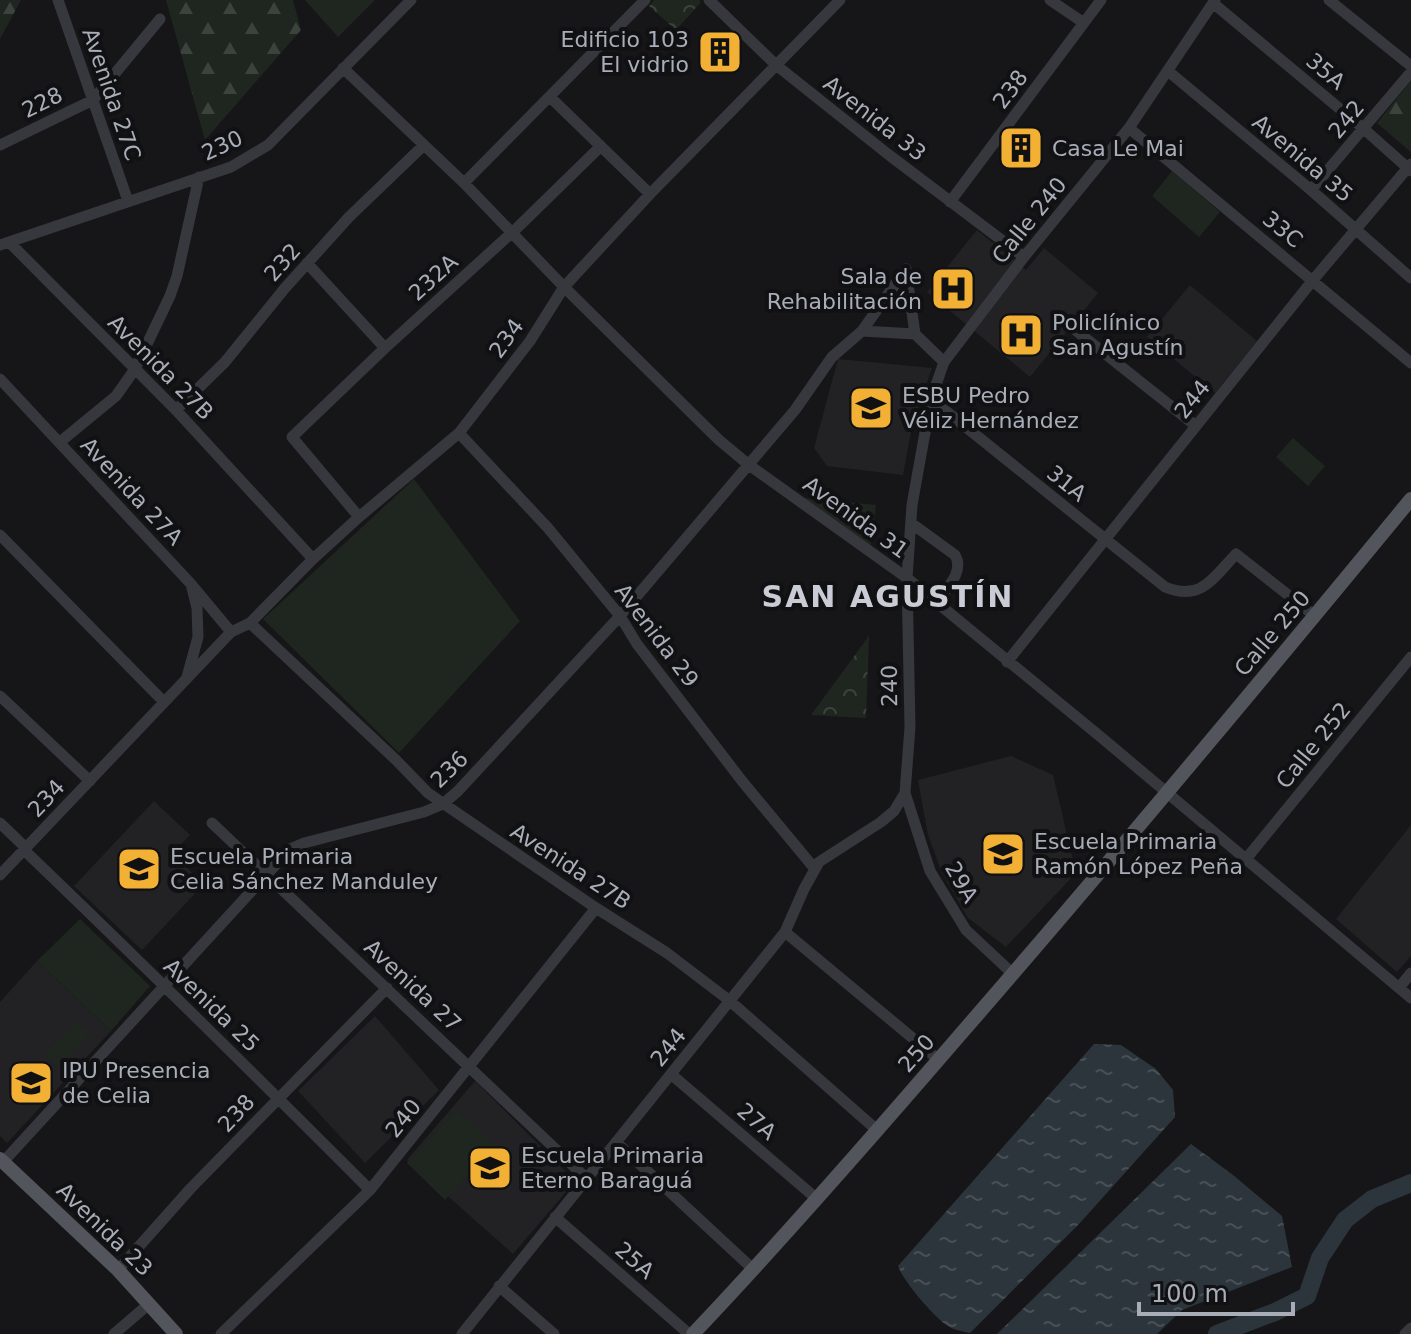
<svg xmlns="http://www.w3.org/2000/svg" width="1411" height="1334" viewBox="0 0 1411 1334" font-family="'DejaVu Sans',sans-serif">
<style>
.built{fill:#222225}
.green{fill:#1e261f}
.forest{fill:url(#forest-firs)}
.park{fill:url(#park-crowns)}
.water{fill:url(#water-ripples)}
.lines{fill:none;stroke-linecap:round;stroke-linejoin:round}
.river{stroke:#2c353c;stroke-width:18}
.minor{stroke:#37383d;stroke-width:11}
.major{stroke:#53555c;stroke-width:14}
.labels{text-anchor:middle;stroke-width:8;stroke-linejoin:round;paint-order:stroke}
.poi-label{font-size:22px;fill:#a8adb8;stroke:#111113;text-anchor:start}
.street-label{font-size:22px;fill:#a8adb8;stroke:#111113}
.district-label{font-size:30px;font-weight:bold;letter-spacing:2px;fill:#c9ccd4;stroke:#111113}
</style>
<defs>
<pattern id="forest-firs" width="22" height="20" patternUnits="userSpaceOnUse" patternTransform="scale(2)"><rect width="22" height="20" fill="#1e261f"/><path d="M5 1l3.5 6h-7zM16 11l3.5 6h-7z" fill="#3c433d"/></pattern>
<pattern id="park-crowns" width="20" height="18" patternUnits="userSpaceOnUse" patternTransform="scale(2)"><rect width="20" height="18" fill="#1e261f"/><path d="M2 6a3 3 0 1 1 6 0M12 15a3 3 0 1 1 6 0" fill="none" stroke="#3c433d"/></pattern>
<pattern id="water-ripples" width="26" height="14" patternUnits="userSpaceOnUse" patternTransform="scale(2)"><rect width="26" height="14" fill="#2c353c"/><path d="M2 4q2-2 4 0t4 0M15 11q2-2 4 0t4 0" fill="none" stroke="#485056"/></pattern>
</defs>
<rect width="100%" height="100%" fill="#161618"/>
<path class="built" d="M977,230l49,40 18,-22 54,45 -68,84 -103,-85z
M1190,285l67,56 -42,52 -68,-56z
M838,359l94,9 -20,58 -9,49 -76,-9 -13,-18z
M1011,756l42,19 23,98 -70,74 -38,-29 -26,-45 -14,-38 -10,-55z
M154,801l36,34 -18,19 32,30 -62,66 -68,-64z
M1411,825v131l-14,16 -61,-53z
M37,961l74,70 -104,112 -7,-7v-134z
M375,1016l64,74 -74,73 -67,-72z
M475,1081l96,96 1,8 -59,69 -106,-94z"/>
<path class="green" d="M305,0h70l-37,37z
M1172,171l48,41 -21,25 -47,-41z
M1293,438l32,28 -17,20 -32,-29z
M414,479l106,142 -121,132 -136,-134z
M80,919l70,67 -39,45 -74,-70z
M76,1021l14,13 -32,33 -14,-13z
M457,1110l38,36 -50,54 -38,-37z"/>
<path class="forest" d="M0,0h21l-21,39z
M166,0h127l8,30 -96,110z
M1411,81v71l-34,-29z"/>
<path class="park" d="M654,0h45l2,2 -25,28 -27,-24z
M795,497l81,8 -6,44z
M869,636l-3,82 -55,-3z"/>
<path class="water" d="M1094,1044l27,1 35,24 17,21 2,27 -96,107 -109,109c-10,-2 -17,-3 -25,-9 -14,-11 -41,-42 -47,-58z
M1191,1144l42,31 49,41 10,51 -110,43 -25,24h-160z"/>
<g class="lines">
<path class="river" d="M1217,1334l58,-22 32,-16 13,-38 25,-38 27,-21 39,-16"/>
<path class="minor" d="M58,0l70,201
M709,0l67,65 113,90 135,102
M1050,0l34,23
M1329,0l82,66
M1213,3l151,126 47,42
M343,68l121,115 100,104 155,153 30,25 158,113 195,160 309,260
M1168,71l143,119 100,88
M550,97l100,97
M1129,128l282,235
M0,145l93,-45 67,-81
M464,183l181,-183
M1311,190l100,-118
M950,202l151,-202
M9,242l167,168 137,149
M0,245l231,-78 37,-22 143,-145
M307,263l78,85
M1074,329l122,97
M862,331l53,3 -9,-65
M915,334l29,28
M0,379l191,205 40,48
M931,399l234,188c36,15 48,-9 71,-33l79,62
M176,410l49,-48 60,-74 64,-71 75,-72
M459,433l89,95 72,88 17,28 105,137 73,88
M60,442l56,-46 19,-27 35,-73 7,-20 22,-99
M359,517l-67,-80 93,-89 132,-120 84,-82
M911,523l44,32c10,17 -9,34 -19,48
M0,535l164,167
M250,623l145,136 33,34 168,115 71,45 63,48 148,130
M1007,662l306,-382 98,-116
M187,677l11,-40 -1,-29 -5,-20
M0,696l90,85
M905,793l25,78 36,59 47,44
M0,823l26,25
M212,823l374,355
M24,850c117,112 232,226 346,340
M1246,859l165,-202
M0,875l231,-243 19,-9 63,-64 46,-42 100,-84 71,-92 34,-54 86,-93 190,-194
M785,932l154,128
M1399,988l12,-15
M672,1075l145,124
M616,1142l138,128
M3,1162l287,-313 14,-6 120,-31 19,-8 15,-13 162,-175 175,-206 37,-53 30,-26 44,-62
M555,1217l134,117
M118,1270l73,-82 196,-200
M499,1286l55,48
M114,1334l36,-31
M221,1334l149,-144 226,-282
M462,1334l323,-402 19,-43 15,-27 62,-40 13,-11 11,-18 5,-66 -3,-149 5,-73 19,-106 13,-37 80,-105 105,-129 86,-128
M1405,1334l6,-6"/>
<path class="major" d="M0,1159l118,111 58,64
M693,1334c92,-97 179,-197 266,-298 154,-177 303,-356 452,-537"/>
</g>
<defs>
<g id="building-square" transform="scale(2.3)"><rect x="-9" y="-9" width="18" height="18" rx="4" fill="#f2b134" stroke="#111113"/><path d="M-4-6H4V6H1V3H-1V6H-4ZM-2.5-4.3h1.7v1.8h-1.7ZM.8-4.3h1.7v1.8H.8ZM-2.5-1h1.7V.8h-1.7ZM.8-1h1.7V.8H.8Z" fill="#111"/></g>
<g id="hospital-square" transform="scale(2.3)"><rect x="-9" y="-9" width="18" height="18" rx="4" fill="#f2b134" stroke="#111113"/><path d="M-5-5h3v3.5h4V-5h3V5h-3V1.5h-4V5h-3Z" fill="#111"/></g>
<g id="school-square" transform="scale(2.3)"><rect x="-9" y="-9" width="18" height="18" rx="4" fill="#f2b134" stroke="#111113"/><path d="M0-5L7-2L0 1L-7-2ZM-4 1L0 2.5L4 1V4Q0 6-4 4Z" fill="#111"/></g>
</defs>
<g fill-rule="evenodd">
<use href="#building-square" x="720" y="52"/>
<use href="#building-square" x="1021" y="148"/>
<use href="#hospital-square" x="953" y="289"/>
<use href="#hospital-square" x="1021" y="335"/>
<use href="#school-square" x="871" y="408"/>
<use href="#school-square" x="1003" y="854"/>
<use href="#school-square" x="139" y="869"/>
<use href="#school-square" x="31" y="1083"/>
<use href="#school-square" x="490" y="1168"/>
</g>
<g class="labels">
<g class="poi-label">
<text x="689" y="47" text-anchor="end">Edificio 103<tspan x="689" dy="25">El vidrio</tspan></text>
<text x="1052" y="156">Casa Le Mai</text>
<text x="922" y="284" text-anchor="end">Sala de<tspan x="922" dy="25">Rehabilitación</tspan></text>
<text x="1052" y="330">Policlínico<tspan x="1052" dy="25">San Agustín</tspan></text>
<text x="902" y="403">ESBU Pedro<tspan x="902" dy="25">Véliz Hernández</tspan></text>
<text x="1034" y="849">Escuela Primaria<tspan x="1034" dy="25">Ramón López Peña</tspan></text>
<text x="170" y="864">Escuela Primaria<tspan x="170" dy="25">Celia Sánchez Manduley</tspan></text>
<text x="62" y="1078">IPU Presencia<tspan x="62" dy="25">de Celia</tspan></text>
<text x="521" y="1163">Escuela Primaria<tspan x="521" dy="25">Eterno Baraguá</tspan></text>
</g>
<g class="street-label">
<text transform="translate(1326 71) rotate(40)" y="8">35A</text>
<text transform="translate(1010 89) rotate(-53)" y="8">238</text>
<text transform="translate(112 94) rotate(71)" y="8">Avenida 27C</text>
<text transform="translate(42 102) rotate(-26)" y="8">228</text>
<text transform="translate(875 118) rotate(38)" y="8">Avenida 33</text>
<text transform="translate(1346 119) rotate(-50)" y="8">242</text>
<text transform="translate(222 145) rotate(-25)" y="8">230</text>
<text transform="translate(1303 158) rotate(40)" y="8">Avenida 35</text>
<text transform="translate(1029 220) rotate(-51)" y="8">Calle 240</text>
<text transform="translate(1283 229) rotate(39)" y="8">33C</text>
<text transform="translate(282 262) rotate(-49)" y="8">232</text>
<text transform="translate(433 277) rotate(-42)" y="8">232A</text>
<text transform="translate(506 338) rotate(-54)" y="8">234</text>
<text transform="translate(161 367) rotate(45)" y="8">Avenida 27B</text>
<text transform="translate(1192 399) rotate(-51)" y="8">244</text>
<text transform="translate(1067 483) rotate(39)" y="8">31A</text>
<text transform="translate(132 491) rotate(47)" y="8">Avenida 27A</text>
<text transform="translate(856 517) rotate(36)" y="8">Avenida 31</text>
<text transform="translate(1272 633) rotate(-50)" y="8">Calle 250</text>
<text transform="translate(657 635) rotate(53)" y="8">Avenida 29</text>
<text transform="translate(889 686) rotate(-91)" y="8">240</text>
<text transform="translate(1313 745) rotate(-51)" y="8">Calle 252</text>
<text transform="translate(449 769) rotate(-44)" y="8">236</text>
<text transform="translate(46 798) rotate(-47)" y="8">234</text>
<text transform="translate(571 866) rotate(33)" y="8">Avenida 27B</text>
<text transform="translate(962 882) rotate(60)" y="8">29A</text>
<text transform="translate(413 985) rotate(43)" y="8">Avenida 27</text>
<text transform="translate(212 1005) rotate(44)" y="8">Avenida 25</text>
<text transform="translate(668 1047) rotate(-51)" y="8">244</text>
<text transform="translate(916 1053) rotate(-49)" y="8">250</text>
<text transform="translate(236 1113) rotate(-47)" y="8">238</text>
<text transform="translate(403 1118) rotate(-51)" y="8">240</text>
<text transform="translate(757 1121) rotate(41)" y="8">27A</text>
<text transform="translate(105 1229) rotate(44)" y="8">Avenida 23</text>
<text transform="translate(635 1260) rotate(41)" y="8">25A</text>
</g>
<g class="district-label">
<text x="888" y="607">SAN AGUSTÍN</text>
</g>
</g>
<path d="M1139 1302v12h154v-12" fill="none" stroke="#a8adb8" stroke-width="4"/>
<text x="1151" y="1302" font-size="24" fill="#a8adb8" stroke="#111113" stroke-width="6" paint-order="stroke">100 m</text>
</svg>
